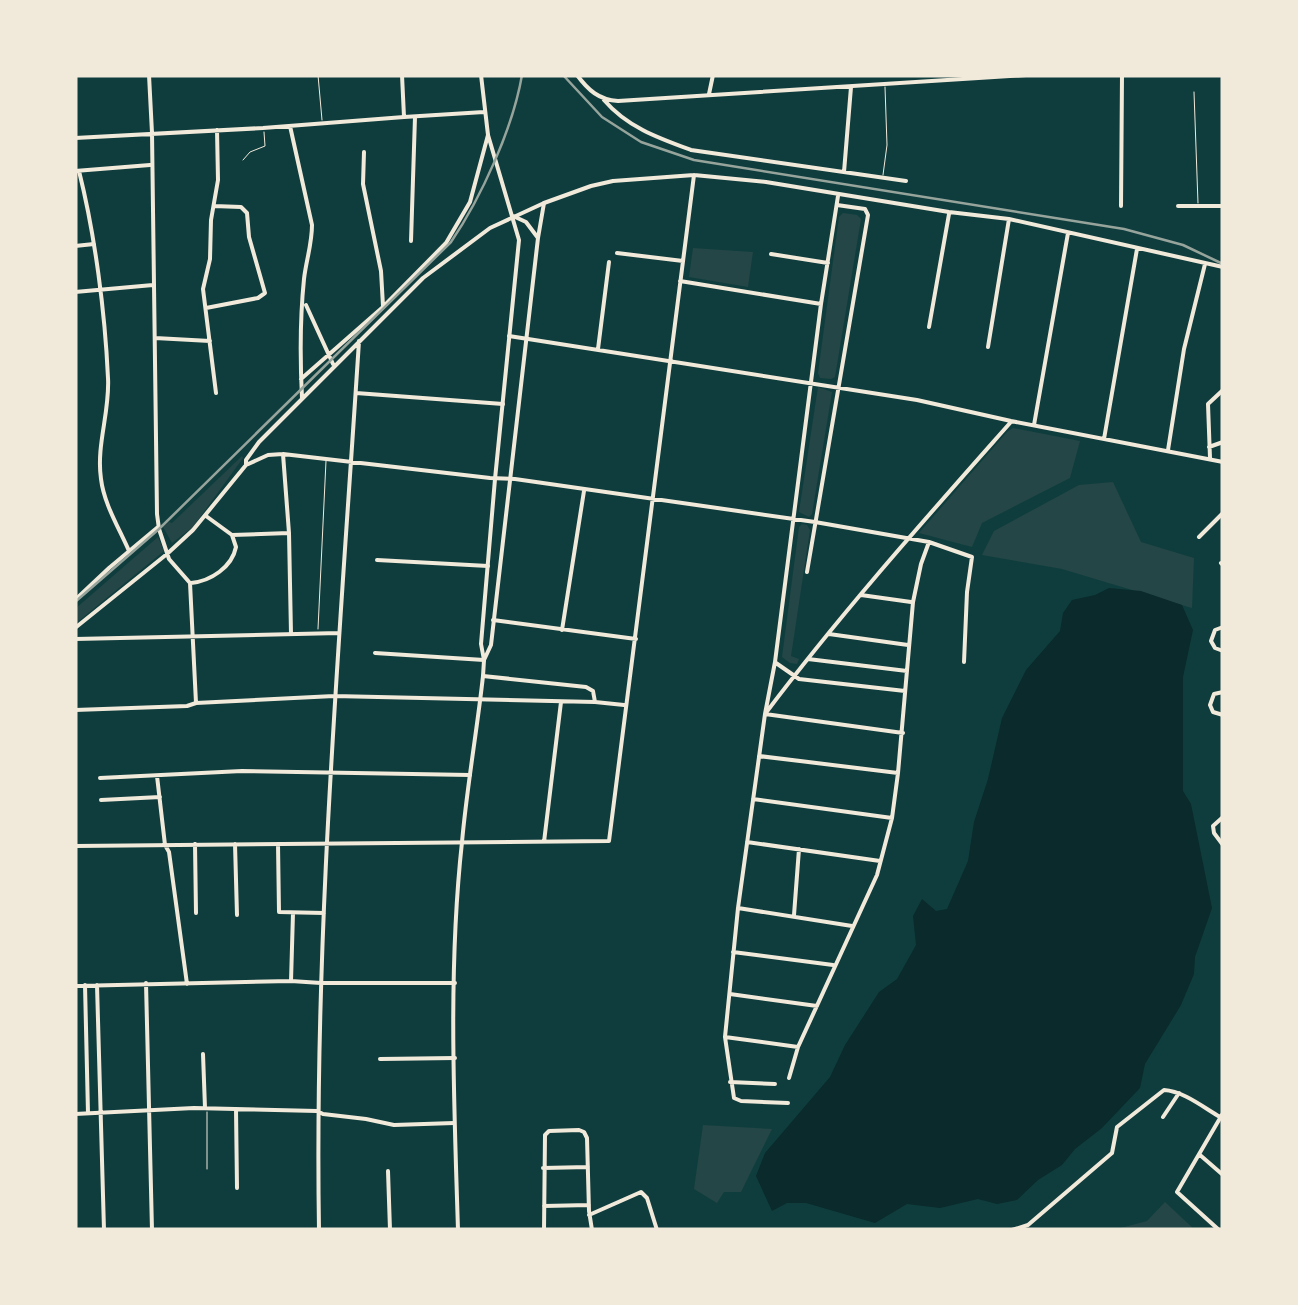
<svg xmlns="http://www.w3.org/2000/svg" width="1298" height="1305" viewBox="0 0 1298 1305" font-family="'Source Sans 3',sans-serif">
<style>
.green{fill:#244646}
.water{fill:#0a2a2b}
.lines{fill:none;stroke-linecap:round;stroke-linejoin:round}
.service{stroke:#f1e9da;stroke-width:1}
.minor{stroke:#f1e9da;stroke-width:4}
.tertiary{stroke:#f1e9da;stroke-width:4}
.rail{stroke:#97a49c;stroke-width:2.5}
</style>
<rect width="100%" height="100%" fill="#0f3d3e"/>
<path class="green" d="M843,213l14,2 4,4 -26,158 -4,2 -11,-1 -2,-5 21,-156z
M693,248l60,4 -5,35 -59,-10z
M818,387l14,5 -20,122 -3,3 -10,-5z
M1013,428l67,13 -10,37 -88,45 -10,24 -53,-14 88,-101z
M242,456l1,2 -50,69 -21,16 -9,-16 6,-5 3,1z
M1113,482l28,60 53,16 -2,50 -130,-39 -80,-14 12,-24 85,-46z
M802,524l5,1 3,5 -19,126 8,3 -2,5 -7,-1 -8,-6 17,-130z
M158,537l6,14 -89,73v-15z
M703,1125l69,4 -31,63h-17l-7,11 -23,-14z
M1165,1202l30,28h-82l34,-9z"/>
<path class="water" d="M1109,588l32,3 41,14 11,25 -10,47v114l8,13 21,104 -17,49 -1,17 -13,31 -36,59 -5,24 -38,40 -27,21 -13,16 -24,15 -21,20 -20,4 -19,-5 -38,9 -33,-4 -32,19 -69,-20h-19l-15,8 -16,-35 9,-23 65,-76 15,-32 34,-53 18,-13 19,-34 -3,-29 9,-17 14,12 11,-2 21,-48 6,-39 14,-43 14,-61 24,-48 34,-39 3,-18 9,-13 23,-5z"/>
<g class="lines">
<path class="service" d="M318,75l4,45
M1194,92l4,111
M243,160l7,-8 15,-6 -1,-14
M883,175l4,-30 -2,-58
M318,629l8,-168
M207,1112v57"/>
<path class="minor" d="M149,75l3,58 5,381 2,15 10,30 21,24 6,120
M577,75c11,15 22,25 41,26l408,-26
M709,94l4,-19
M604,100c23,27 54,38 87,50l215,31
M290,126l22,99c0,19 -6,36 -8,54 -4,39 -4,80 -2,119
M75,138l188,-10 141,-11
M364,152l-1,32 18,87 2,35
M75,171l75,-6
M79,171c16,64 26,141 29,207 2,34 -12,67 -7,101 3,25 18,49 28,72
M844,172l7,-85
M1121,206l1,-131
M1178,206h45
M411,241l4,-124
M75,246l19,-2
M617,253l66,8
M771,254l57,9
M680,281l141,23
M75,292l78,-7
M306,305l27,59
M206,308l52,-10 7,-5 -16,-56 -2,-24 -6,-6 -27,-1
M929,327l20,-113
M509,336l408,64 94,21 212,41
M155,338l55,3
M988,347l21,-128
M598,349l11,-87
M301,379l82,-72 63,-64 24,-41 18,-67
M216,393l-13,-104 7,-30 1,-39 7,-40 -1,-50
M356,393l147,11
M1034,425l34,-192
M1104,439l33,-190
M1209,447l14,-5
M1168,450l16,-101 21,-85
M283,454l6,79 2,101
M1210,458l-2,-54 15,-14
M246,465l22,-10 15,-1 207,24 25,1 300,43 114,20 43,15 -5,35 -3,70
M206,516l26,19 57,-2
M1199,537l24,-24
M377,560l111,6
M1221,563l2,2
M807,572l61,-357 -3,-6 -28,-4
M191,583c20,-2 41,-16 45,-36l-4,-12
M861,595l50,7
M75,600l34,-32 49,-41
M493,620l143,19
M1223,627l-8,3 -4,11 4,7 8,3
M75,628l92,-74 26,-24 53,-65v-5l13,-18 164,-164 67,-50 54,-25 47,-17 22,-5 81,-6 72,7 183,30 60,7 214,48
M562,630l22,-139
M829,634l79,11
M75,639l264,-6
M375,653l109,7
M808,659l99,12
M776,663l23,16 106,12
M483,676l103,11 7,4 2,11
M1223,692l-9,2 -4,11 3,7 10,3
M75,710l112,-4 9,-3 138,-7 261,6 29,3
M903,733l-138,-19c76,-101 161,-196 245,-291
M759,756l139,17
M157,776l8,69 4,7 18,132
M100,778l142,-7 228,4
M753,799l139,19
M101,800l59,-3
M1223,817l-10,9 1,7 9,12
M544,842l17,-140
M747,842l133,19
M195,844l1,69
M235,844l2,71
M278,844l1,68 45,1
M75,846l534,-5 85,-666
M738,908l114,18
M794,915l5,-66
M733,952l100,13
M291,981l2,-68
M146,983l6,247
M85,985l3,128
M97,985l7,245
M75,986l216,-5 30,2h134
M730,994l87,12
M725,1037l73,10
M203,1054l2,54
M380,1059l75,-1
M789,1078l9,-31 79,-172 15,-57 6,-45 15,-171 8,-38 8,-22
M730,1082l45,2
M788,1103l-47,-2 -7,-3 -9,-61 13,-129 27,-194 10,-52 46,-358 17,-108
M236,1109l1,79
M75,1114l119,-6 123,3 6,3 43,5 28,6 60,-2
M1163,1117l16,-24
M1200,1155l23,20
M543,1168l45,-1
M388,1171l2,59
M544,1206l45,-1
M589,1215l52,-23 6,6 10,32
M319,1230c-5,-297 21,-593 40,-889
M544,1230l1,-95 4,-4 30,-1 5,2 3,6 2,73 3,19
M1012,1230l16,-5 84,-72 5,-26 47,-37c19,1 39,17 56,27
M1219,1230l-42,-38 46,-79"/>
<path class="tertiary" d="M402,75l2,42 80,-5
M513,216l13,6 12,16
M484,660l7,-15 47,-407 6,-35
M458,1230c-4,-129 -10,-260 4,-388 5,-56 15,-111 21,-166l1,-16 -3,-16 14,-165 24,-239 -31,-105 -7,-60"/>
<path class="rail" d="M563,75l39,42 39,25 53,18 430,69 59,16 40,19
M75,602l84,-73 292,-287c30,-44 62,-114 71,-167"/>
</g>
<rect width="1298" height="1305" fill="none" stroke="#f1e9da" stroke-width="155"/>
</svg>
